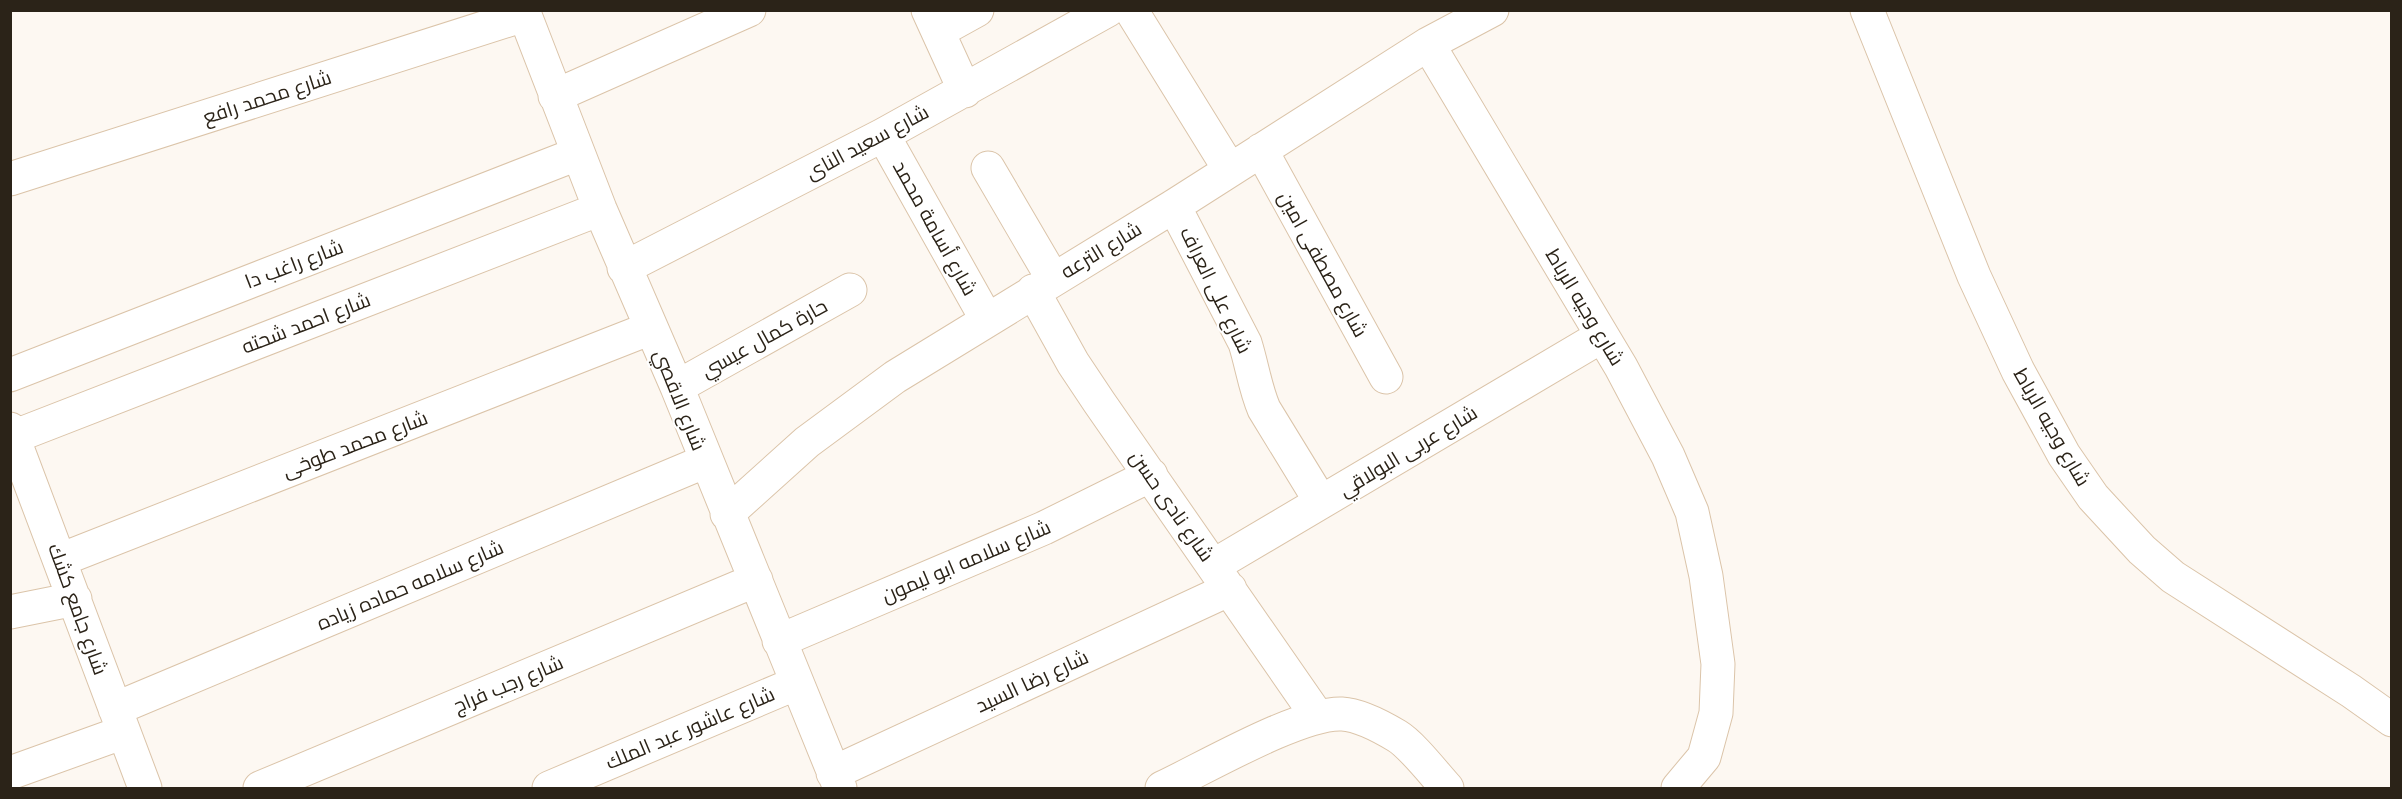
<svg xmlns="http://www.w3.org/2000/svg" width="2402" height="799" viewBox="0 0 2402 799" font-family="Poppins,Cairo,sans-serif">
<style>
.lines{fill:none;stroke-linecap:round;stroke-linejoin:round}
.minor-casing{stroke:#dbc4a9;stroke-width:35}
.minor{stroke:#fff;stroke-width:33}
.labels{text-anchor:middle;stroke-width:4.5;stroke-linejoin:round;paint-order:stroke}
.street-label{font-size:20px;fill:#2b2318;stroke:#fff}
</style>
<rect width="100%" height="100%" fill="#fdf8f2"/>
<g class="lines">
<g class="minor-casing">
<path id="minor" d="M523,10l77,199 77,178 163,401
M928,10l37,81
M1131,10l99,160
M1867,10l107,266 44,95 46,84 29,42 49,53 31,27 178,114 41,29
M939,31l38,-21
M1428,44l193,323 47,89 24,56 14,64 12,88 -2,49 -12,44 -26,31
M555,96l194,-86
M883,135l104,185
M1261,150l125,227
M988,168l65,111
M10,179l514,-164
M1174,206l71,137c7,22 10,45 19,66l57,93
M624,268l259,-133 225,-125
M1033,291l40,72 26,39 218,314
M10,375l567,-221
M677,387l173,-97
M10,429l135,359
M13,437l587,-228
M727,514l80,-72 88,-65 279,-171 254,-162 64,-34
M60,560l591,-232
M1213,566l389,-230
M10,612l65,-13
M779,641l265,-113 107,-53
M115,709l591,-248
M10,773l114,-41
M833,773l397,-184
M260,788l496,-208
M549,788l248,-105
M1162,788c41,-19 138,-76 180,-74 18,1 40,13 55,22 15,9 38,39 50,52"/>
</g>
<use href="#minor" class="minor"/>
</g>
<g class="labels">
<g class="street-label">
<text transform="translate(267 97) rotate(-18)" y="7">شارع محمد رافع</text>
<text transform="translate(867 142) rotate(-28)" y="7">شارع سعيد الناى</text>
<text transform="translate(935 228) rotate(61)" y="7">شارع أسامة محمد</text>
<text transform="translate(1101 250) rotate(-31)" y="7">شارع الترعه</text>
<text transform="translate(294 264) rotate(-21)" y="7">شارع راغب دا</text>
<text transform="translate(1323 264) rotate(61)" y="7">شارع مصطفى امين</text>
<text transform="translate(1216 290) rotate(64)" y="7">شارع على العراف</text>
<text transform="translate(1585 307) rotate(59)" y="7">شارع وجيه الرباط</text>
<text transform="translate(306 323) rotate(-21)" y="7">شارع احمد شحته</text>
<text transform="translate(764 338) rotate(-29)" y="7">حارة كمال عيسي</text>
<text transform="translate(680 400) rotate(68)" y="7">شارع الاقصي</text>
<text transform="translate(2052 427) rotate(60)" y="7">شارع وجيه الرباط</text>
<text transform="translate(355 444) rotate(-21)" y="7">شارع محمد طوخى</text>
<text transform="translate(1408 451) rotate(-31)" y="7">شارع عربى البولاقي</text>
<text transform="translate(1172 506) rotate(55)" y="7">شارع نادى حسن</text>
<text transform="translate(966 561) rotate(-23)" y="7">شارع سلامه ابو ليمون</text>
<text transform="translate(410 585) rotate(-23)" y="7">شارع سلامه حماده زياده</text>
<text transform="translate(78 609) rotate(70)" y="7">شارع جامع كشك</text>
<text transform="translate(1032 681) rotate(-25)" y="7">شارع رضا السيد</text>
<text transform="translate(508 684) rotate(-23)" y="7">شارع رجب فراج</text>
<text transform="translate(690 728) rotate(-23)" y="7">شارع عاشور عبد الملك</text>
</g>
</g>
<rect width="2402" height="799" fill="none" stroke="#2b2318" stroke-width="24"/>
</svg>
